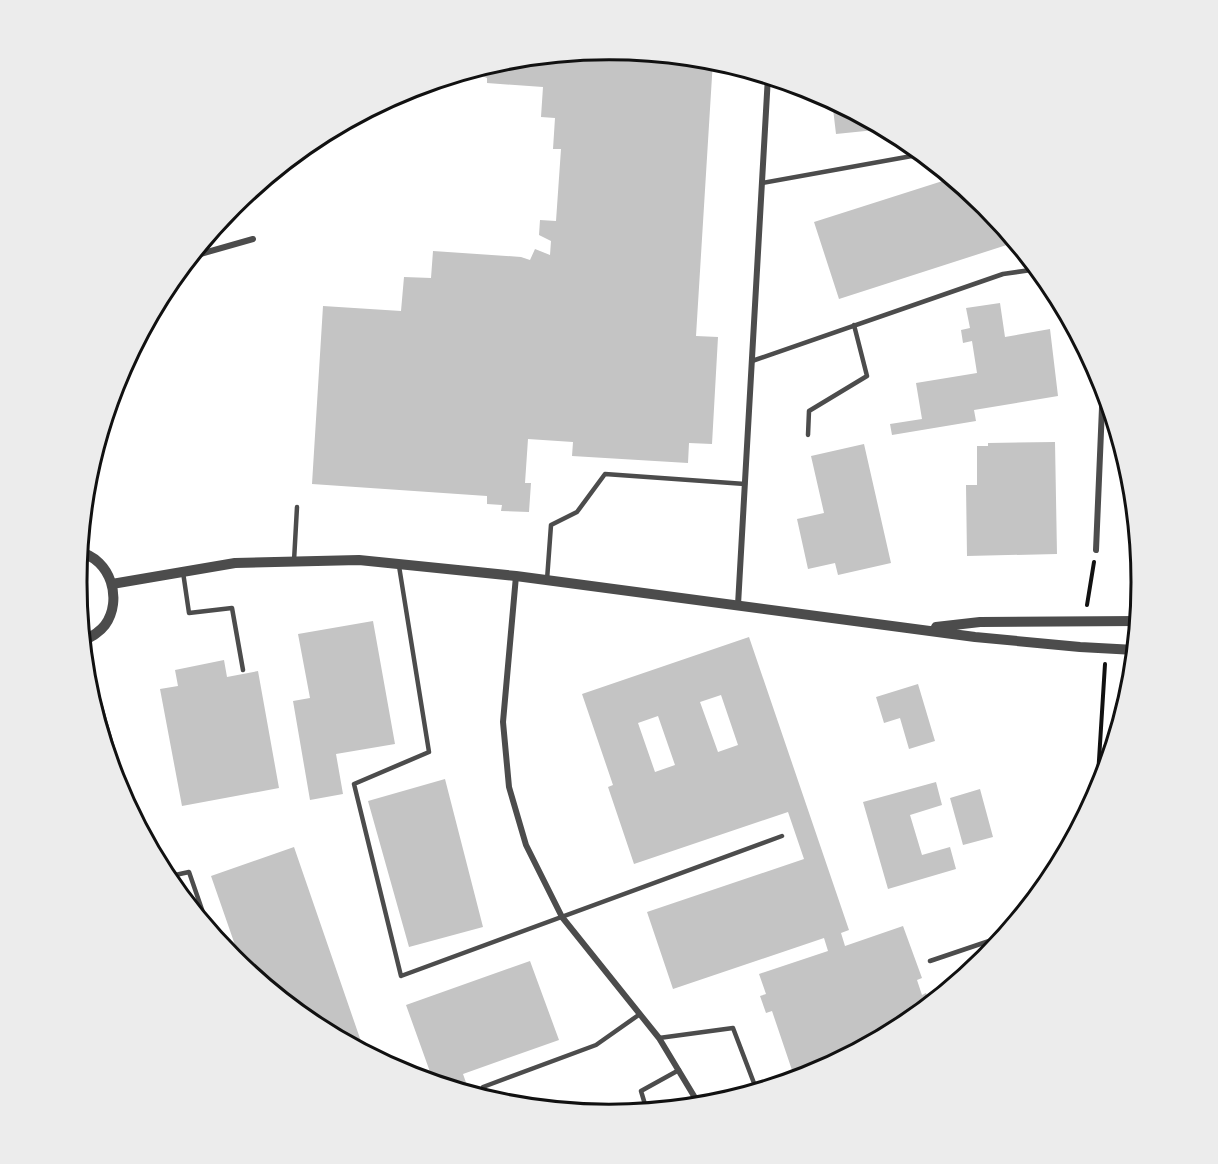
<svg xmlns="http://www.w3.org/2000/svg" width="1218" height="1164" viewBox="0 0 1218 1164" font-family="Manrope,sans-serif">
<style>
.building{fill:#c4c4c4;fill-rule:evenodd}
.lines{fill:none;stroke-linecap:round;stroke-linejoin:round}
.path{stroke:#111;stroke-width:4}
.service{stroke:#4c4c4c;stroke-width:4.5}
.minor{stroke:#4c4c4c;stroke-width:6}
.tertiary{stroke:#4c4c4c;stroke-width:10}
.rim{fill:none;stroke:#111;stroke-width:3}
</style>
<rect width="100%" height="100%" fill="#fff"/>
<path class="building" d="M609,50l104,10 -17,276 22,1 -6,107 -23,-1 -1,20 -116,-7 1,-14 -45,-3 -3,44h6l-2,29 -28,-1 1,-6 -15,-1v-8l-175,-12 11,-178 78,5 3,-34 27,1 2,-27 88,6 9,3 5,-11 15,6 1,-14 -12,-6 1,-15 16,1 5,-72h-8l2,-31 -14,-1 2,-30 -56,-4v-5l-17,-7 35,-11z
M832,100l53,29 -49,5z
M952,178l34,28 30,36 -177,57 -25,-77z
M1000,303l5,34 45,-8 8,67 -84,14 2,11 -84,14 -2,-11 32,-5 -6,-36 61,-10 -5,-32 -9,2 -2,-13 9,-2 -4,-20z
M1055,442l2,112 -90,2 -1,-71h11v-39h11v-3z
M864,444l27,119 -53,12 -3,-12 -27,6 -11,-50 27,-6 -13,-57z
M373,621l22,123 -59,10 7,40 -33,6 -17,-99 17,-3 -12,-64z
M749,637l100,293 -8,3 4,13 58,-20 19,52 -5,2 5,15 4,-2 4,11 -25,21 -93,49 -17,5 -23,-68 -6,2 -6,-17 6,-2 -7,-20 69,-23 -4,-13 -151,51 -26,-77 157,-53 -16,-47 -154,52 -26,-77 5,-2 -31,-91zM721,695l17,50 -20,7 -18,-50zM658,716l17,49 -20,7 -17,-49z
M224,660l3,17 31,-6 21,117 -97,18 -22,-117 18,-3 -3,-16z
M918,684l17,57 -26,8 -9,-31 -16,5 -8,-26z
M445,779l38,148 -74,20 -41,-146z
M936,782l6,23 -32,10 12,40 28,-8 6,22 -68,20 -25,-87z
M980,789l13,48 -30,8 -13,-47z
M294,847l71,206 -52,-28 -70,-57 -32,-92z
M530,961l29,79 -96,34 7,20 -36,-11 -28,-78z"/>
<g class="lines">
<path class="path" d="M1087,605l7,-43
M1097,792l8,-128"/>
<path class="service" d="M762,183l161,-29
M752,361l251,-87 35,-5
M808,435l1,-24 58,-35 -13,-51
M294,561l3,-54
M399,566l30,186 -75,32 47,192 381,-140
M183,572l6,41 43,-5 11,62
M547,580l4,-55 26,-13 28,-38 140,10
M166,877l23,-5 20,58
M930,961l74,-25
M659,1038l74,-10 24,63
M483,1087l113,-42 44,-31
M647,1111l-6,-20 38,-21"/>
<path class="minor" d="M190,257l63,-18
M1096,550l7,-166
M516,576l-13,146 6,65 17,58 36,72 97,121 41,68
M738,605l30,-529
M83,647l46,160"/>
<path class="tertiary" d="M79,552c32,7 44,48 26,73 -6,8 -14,12 -23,17
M112,584l123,-21 124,-3 157,16 459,61 105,10 55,3
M936,627l44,-5 158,-1"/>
</g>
<path d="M0 0H1218V1164H0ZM87 582a522 522 0 1 1 1044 0a522 522 0 1 1-1044 0Z" fill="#ececec" fill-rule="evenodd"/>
<path class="rim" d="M87 582a522 522 0 1 1 1044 0a522 522 0 1 1-1044 0Z"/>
</svg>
